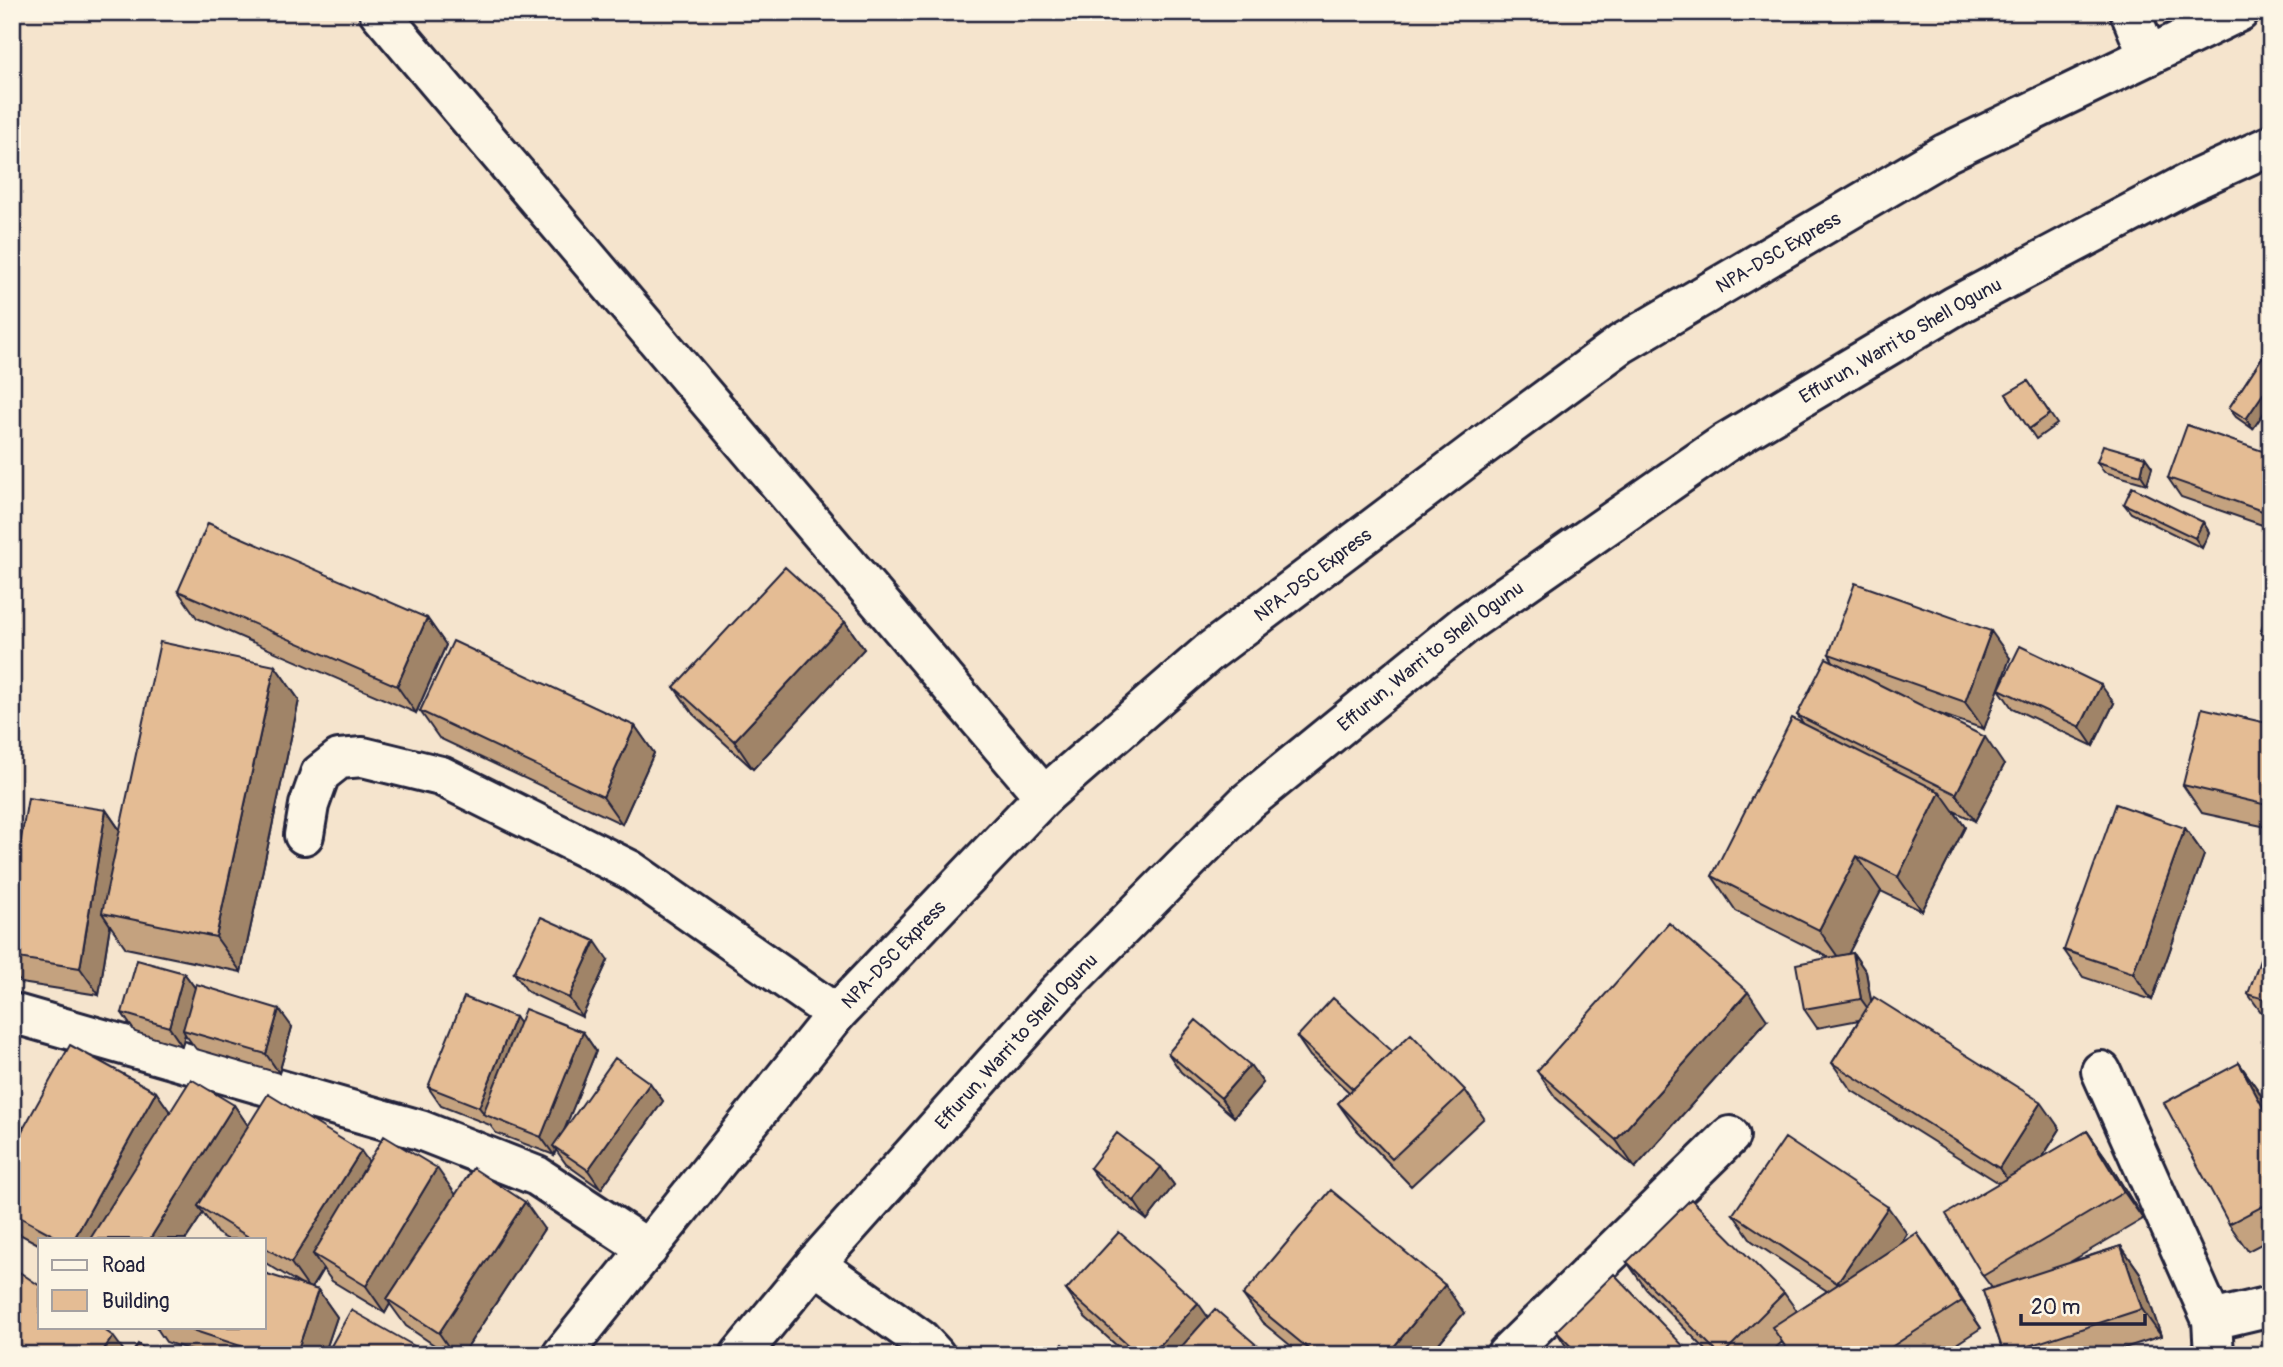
<svg xmlns="http://www.w3.org/2000/svg" width="2283" height="1367" viewBox="0 0 2283 1367" font-family="Pangolin,sans-serif">
<style>
.lines{fill:none;stroke-linecap:round;stroke-linejoin:round}
.minor-casing{stroke:#22223b;stroke-width:44}
.major-casing{stroke:#22223b;stroke-width:44}
.minor{stroke:#fcf5e5;stroke-width:38}
.major{stroke:#fcf5e5;stroke-width:38}
.wall{fill:#c4a27f;stroke:#22223b;stroke-width:2}
.shaded-wall{fill:#a08468;stroke:#22223b;stroke-width:2}
.building{fill:#e4bc94;stroke:#22223b;stroke-width:2}
.labels{text-anchor:middle;stroke-width:7;stroke-linejoin:round;paint-order:stroke}
.street-label{font-size:19px;fill:#22223b;stroke:#fcf5e5}
</style>
<rect width="100%" height="100%" fill="#f5e4cd"/>
<filter id="ink" filterUnits="userSpaceOnUse"><feTurbulence type="fractalNoise" baseFrequency=".0143" numOctaves="2"/><feDisplacementMap in="SourceGraphic" scale="14" xChannelSelector="R" yChannelSelector="G"/><feConvolveMatrix kernelMatrix="1 2 1 2 8 2 1 2 1" color-interpolation-filters="sRGB"/></filter>
<g filter="url(#ink)">
<g class="lines">
<g class="minor-casing">
<path id="minor" d="M379,12l665,784
M2130,12l18,44
M304,835l5,-30 11,-31 19,-15 24,-2 78,19 189,94 206,144
M12,1013l408,117 117,46 111,73
M2101,1071l111,249 2,35
M815,1264l106,76 14,15
M2212,1320l59,-14
M1506,1355l224,-219"/>
</g>
<g class="major-casing">
<g id="major">
<path id="s1" d="M562,1355l274,-341 208,-218 164,-143 273,-206 140,-103 325,-191 293,-141"/>
<path id="s2" d="M740,1355l75,-91 242,-271 189,-190 222,-181 257,-179 230,-137 233,-123 83,-38"/>
</g>
</g>
<use href="#minor" class="minor"/>
<use href="#major" class="major"/>
</g>
<path class="wall" d="M2271,344l-18,85 -17,-12 -7,-9z
M2028,381l29,43 -21,15 -30,-45z
M2271,454v74l-90,-31 -13,-19z
M2145,457l7,10 -5,17 -43,-12 -7,-10z
M2124,504l79,18 6,10 -7,16 -71,-35z
M178,591l249,27 19,27 -30,68 -219,-95z
M2271,594v52l-10,-14z
M845,622l19,27 -111,120 -60,-55 -19,-27z
M1829,654l181,4 -26,71 -53,-18 73,54 -29,56 -21,-10 11,16 -43,84 -41,-20 -33,63 5,-1 13,19 5,29 189,128 -18,29 45,-27 19,27 37,61 -73,43 51,-16 19,27 21,63 -49,16 33,-3 3,6h-144l-21,-64 9,-3 -9,-12 16,-93 -148,-93 -19,-27 27,-43 -42,8 -13,-19 26,-51 -94,-47 -24,-35 91,-153 -6,-8 37,-52z
M275,666l24,34 -58,272 -115,-24 -16,-23 -11,70 -78,-12 -9,-12v-79l94,-82 14,20z
M1999,689l115,14 -21,43 -81,-38z
M420,711l215,15 19,27 -32,71 -183,-86z
M2271,724v104l-69,-15 -19,-28z
M2185,828l19,27 -52,145 -69,-23 -19,-27z
M2271,944v72l-10,-4 -13,-18z
M608,960l-26,57 -54,-25 -14,-19z
M184,973l11,15 97,39 -13,46 -83,-24 -11,-15 -3,12 -47,-14 -13,-19z
M515,1017l4,7 64,8 13,19 -33,81 87,-49 13,18 -62,88 -35,-25 -10,-14 -2,5 -58,-22 -6,-8 -49,-19 -13,-19z
M1767,1020l-132,148 -79,-70 -19,-27z
M1297,1037l95,15 73,38 19,28 -73,68 -54,-56 -19,-27 11,-11 -39,-36z
M1168,1053l82,12 13,18 -29,34 -53,-45z
M2239,1063l19,27 13,24v125l-23,12 -19,-27z
M156,1092l14,20 64,-7 14,21 121,35 175,68 -82,126h-13l-43,-29 -16,-22 -5,9 -53,-32 -9,-12 -11,19 6,2 19,27 -13,38h-119l-39,-13 -10,-15h108l36,-43 -36,-22v-23h-37l-10,-6 -14,-20 -17,26h-146v6l-28,-15v-111l12,9z
M1161,1167l13,18 -27,35 -43,-33 -14,-19z
M1733,1214l174,20 -6,9 35,17 45,68 -42,27h-148l-9,-13 -14,13h-57l-65,-66 -19,-27 157,31 13,18 30,-20 -75,-50z
M1066,1290l142,27 60,38h-141l-42,-38z
M1243,1295l221,18 -35,42h-127l-40,-33z
M1556,1331l136,24h-120z"/>
<path class="shaded-wall" d="M2271,382v20l-18,27 -7,-10z
M2145,457l7,10 -5,17 -6,-9z
M2203,522l6,10 -7,16 -7,-10z
M427,618l19,27 -30,68 -19,-27z
M845,622l19,27 -111,120 -19,-28z
M1991,631l19,27 -26,71 -19,-27z
M275,666l24,34 -58,272 -25,-35z
M2101,685l13,18 -21,43 -13,-19z
M635,726l19,27 -32,71 -19,-27z
M1985,737l19,28 -29,56 -19,-27z
M1940,792l25,35 -43,84 -24,-34z
M106,810l19,28 -23,75 8,12 -11,70 -19,-27z
M2185,828l19,27 -52,145 -19,-27z
M1857,856l24,35 -38,73 -24,-34z
M595,941l13,19 -26,57 -13,-19z
M1853,953l13,19 8,45 -13,-18z
M184,973l14,19 -15,38 2,4 -3,12 -13,-19z
M1748,992l19,28 -132,148 -19,-28z
M279,1009l13,18 -13,46 -13,-19z
M515,1017l13,18 -43,80 -6,-8z
M583,1032l13,19 -39,97 -4,-2 3,4 -2,5 -13,-18z
M2239,1063l19,27 13,24v8z
M1250,1065l13,18 -29,34 -13,-19z
M650,1083l13,18 -62,88 -13,-19z
M156,1092l19,27 -67,120h-34z
M2041,1102l19,27 -42,66 -19,-27z
M234,1105l19,28 -55,73 5,7 -17,26h-36z
M20,1123l13,18 -21,37v-42z
M2087,1131l19,27 37,61 -19,-27z
M361,1151l19,27 -67,76 10,15 -13,21 -19,-27z
M1161,1167l13,18 -27,35 -13,-19z
M437,1168l19,27 -69,104 3,5 -5,9 -19,-27z
M525,1202l19,27 -82,126h-8l-15,-22z
M1888,1207l19,27 -51,76 -19,-27z
M1917,1233l19,27 45,68 -19,-27z
M2121,1246l19,27 21,63 -19,-27z
M1445,1285l19,28 -35,42h-42z
M318,1290l19,27 -13,38h-28z
M1198,1303l19,27 -23,25h-43z
M113,1336l14,19h-27z
M418,1348l5,7h-9z"/>
<path class="building" d="M2271,344v38l-25,37 -17,-11z
M2028,381l22,33 -21,15 -23,-35z
M2187,425l84,29v60l-103,-36z
M2103,445l42,12 -4,18 -44,-13z
M2132,487l71,35 -8,16 -71,-34z
M208,523l219,95 -30,68 -219,-95z
M785,567l60,55 -111,119 -60,-54z
M1855,583l136,48 -26,71 -136,-48z
M2271,594v40l-10,-2z
M453,641l182,85 -32,71 -183,-86z
M160,642l115,24 -59,271 -114,-24z
M2020,646l81,39 -21,42 -81,-38z
M1826,658l159,79 -29,57 -159,-79z
M2202,708l69,16v82l-88,-21z
M1792,718l148,74 -42,85 -41,-21 -38,74 -107,-54z
M28,798l78,12 -26,158 -68,-11v-65z
M2116,804l69,24 -52,145 -69,-23z
M541,917l54,24 -26,57 -55,-25z
M1669,923l79,69 -132,148 -79,-69z
M2266,943l5,1v57l-23,-7z
M1853,953l8,46 -57,10 -8,-45z
M137,960l47,13 -15,54 -47,-14z
M196,984l83,25 -13,45 -83,-24z
M464,997l51,20 -36,90 -51,-20z
M1874,997l167,105 -42,66 -167,-105z
M1333,998l59,53 -39,38 -56,-52z
M525,1009l58,23 -42,105 -58,-23z
M1196,1020l54,45 -29,33 -53,-45z
M1411,1034l54,56 -73,69 -54,-56z
M70,1045l86,47 -82,147h-14l-48,-26v-64z
M615,1058l35,25 -62,87 -35,-24z
M2239,1063l32,59v80l-42,22 -65,-121z
M191,1079l43,26 -84,134h-60z
M268,1094l93,57 -70,112 -27,-16v-8h-12l-54,-33z
M12,1119l8,4 -8,13z
M2087,1131l37,61 -141,84 -37,-62z
M1117,1133l44,34 -27,34 -44,-33z
M384,1136l53,32 -71,118 -53,-32z
M1785,1138l103,69 -51,76 -104,-69z
M473,1168l52,34 -86,131 -52,-34z
M1331,1190l114,95 -58,70h-71l-73,-60z
M1691,1199l93,94 -62,62h-2l-93,-93z
M1119,1232l79,71 -47,52h-12l-73,-65z
M1917,1233l45,68 -83,54h-88l-19,-28z
M2121,1246l21,63 -138,45 -21,-63z
M12,1267l28,19v41h60l13,9 -13,19h-88z
M264,1273l54,17 -22,65h-28l-85,-28h81z
M1614,1274l78,81h-113l-23,-24z
M1215,1309l53,46h-94z
M351,1310l67,38 -4,7h-88z
M138,1344l16,11h-23z
M1063,1344l12,11h-21z
M2145,1349v6h-67z"/>
</g>
<g class="labels">
<g class="street-label">
<text dy="7" stroke="none"><textPath href="#s1" startOffset="1654">NPA-DSC Express</textPath></text>
<text dy="7" stroke="none"><textPath href="#s2" startOffset="1552">Effurun, Warri to Shell Ogunu</textPath></text>
<text dy="7" stroke="none"><textPath href="#s1" startOffset="1087">NPA-DSC Express</textPath></text>
<text dy="7" stroke="none"><textPath href="#s2" startOffset="985">Effurun, Warri to Shell Ogunu</textPath></text>
<text dy="7" stroke="none"><textPath href="#s1" startOffset="520">NPA-DSC Express</textPath></text>
<text dy="7" stroke="none"><textPath href="#s2" startOffset="418">Effurun, Warri to Shell Ogunu</textPath></text>
</g>
</g>
<rect width="2283" height="1367" fill="none" stroke="#fcf5e5" stroke-width="42"/>
<rect x="21" y="21" width="2241" height="1325" fill="none" stroke="#22223b" stroke-width="2.5" filter="url(#ink)"/>
<rect x="38" y="1238" width="228" height="91" fill="#fcf5e5" stroke="#a5a1a1" stroke-width="2"/>
<rect x="52" y="1260" width="35" height="10" fill="#fcf5e5" stroke="#a5a1a1" stroke-width="2"/>
<text x="102" y="1272" font-size="21" fill="#22223b">Road</text>
<rect x="52" y="1290" width="35" height="21" fill="#e4bc94" stroke="#a5a1a1" stroke-width="2"/>
<text x="102" y="1308" font-size="21" fill="#22223b">Building</text>
<path d="M2021 1314v10h124v-10" fill="none" stroke="#22223b" stroke-width="3.5"/>
<text x="2031" y="1314" font-size="21" fill="#22223b" stroke="#fcf5e5" stroke-width="5" paint-order="stroke">20 m</text>
</svg>
